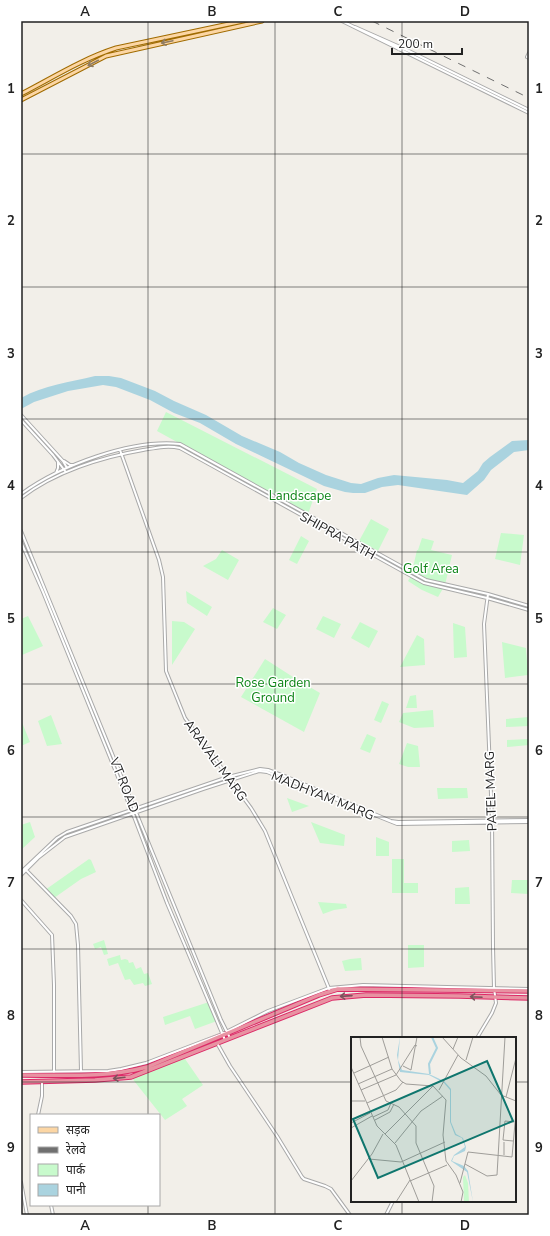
<svg xmlns="http://www.w3.org/2000/svg" width="550" height="1236" viewBox="0 0 550 1236" font-family="'Nunito Sans','Noto Sans Devanagari',sans-serif">
<style>
.park{fill:#c8facc}
.water{fill:#aad3df}
.lines{fill:none;stroke-linecap:round;stroke-linejoin:round}
.minor-casing{stroke:#a9a9a9;stroke-width:4}
.major-casing{stroke:#a06b00;stroke-width:5}
.highway-casing{stroke:#dc2a67;stroke-width:5.5}
.minor{stroke:#fff;stroke-width:2}
.major{stroke:#fcd6a4;stroke-width:3}
.highway{stroke:#e892a2;stroke-width:3.5}
.rail{stroke:#707070;stroke-width:1;stroke-dasharray:8 8;stroke-linecap:butt}
.oneway{stroke:#8f7c63}
.oneway2{stroke:#7b545c}
.grid{fill:none;stroke:#222;stroke-width:1;stroke-opacity:0.55}
.labels{text-anchor:middle;stroke-width:3;stroke-linejoin:round;paint-order:stroke}
.park-label{font-size:13px;fill:#0c8416;stroke:#fff}
.street-label{font-size:13px;fill:#222;stroke:#fff}
.inset-river{fill:none;stroke:#aad3df;stroke-width:2}
.inset-road{fill:none;stroke:#9f9d99;stroke-width:1}
.view{fill:#0f766e;fill-opacity:0.15;stroke:#0f766e;stroke-width:2}
.inset-edge{fill:none;stroke:#222;stroke-width:2}
.neatline{fill:none;stroke:#222;stroke-width:1.5}
.grid-label{font-size:13px;text-anchor:middle;font-weight:bold;fill:#222}
</style>
<rect width="100%" height="100%" fill="#f2efe9"/>
<path class="park" d="M166,412l151,77 -9,25 -151,-83z
M371,519l18,10 -11,22 -19,-10z
M501,533l23,2 -4,30 -25,-6z
M301,536l8,5 -12,23 -8,-4z
M422,538l12,3 -3,9 21,5 -7,30 -7,12 -16,-7 -14,-9 3,-5 6,-26h1z
M222,550l17,10 -11,20 -25,-14 13,-7z
M186,591l26,16 -5,9 -20,-13z
M273,608l13,7 -9,14 -14,-7z
M28,616l15,30 -21,9 -1,-36z
M323,616l18,8 -7,14 -18,-9z
M172,621l12,1 11,7 -23,36z
M360,622l18,9 -9,17 -18,-10z
M453,623l12,4 2,30 -13,1z
M417,635l7,4 1,26 -25,2z
M502,642l24,6 2,27 -23,3z
M265,659l28,18 27,16 -16,39 -63,-35z
M416,695l1,13h-11l4,-12z
M382,701l7,3 -8,19 -7,-3z
M433,710l1,17 -20,1 -15,-6 4,-9z
M51,715l11,29 -15,2 -9,-25z
M529,717v9l-23,1v-8z
M21,720l9,22 -9,4z
M367,734l9,4 -6,15 -10,-4z
M529,739v6l-22,2v-7z
M407,743l11,3 2,21h-12l-9,-3z
M467,788l1,10 -30,1 -1,-11z
M287,798l22,8 -17,6z
M30,822l5,15 -13,12 -1,-2v-22z
M311,822l34,13 -1,11 -24,-3z
M376,837l13,5v14h-13z
M469,840l1,11 -18,1v-11z
M89,859l2,1 5,12 -15,7 -27,19 -9,-8z
M392,859h12v24h14v10h-26z
M512,880h17v14l-18,-1z
M469,887l1,17h-15v-16z
M318,902l28,2 1,4 -13,2 -11,4z
M104,940l4,14 -4,1 -3,-8 -6,2 -2,-5z
M408,945h16v22l-16,1z
M120,955l1,5 4,-1 3,1 1,3 4,-1 3,7 5,-2 3,7 4,-1 4,11 -7,2 -2,-3 -9,2 -4,-6 -5,1 -7,-17 -9,3 -2,-7z
M361,958l1,12 -17,1 -3,-10 8,-2z
M209,1002l8,19 -22,8 -5,-13 -25,9 -2,-8z
M183,1056l20,29 -21,14 5,7 -22,14 -34,-43z"/>
<path class="water" d="M95,376h14l12,2 34,13 19,10 32,14 36,21 38,16 19,11 27,12 25,8 10,1 17,-6 16,-3 53,5 16,3 15,-12 5,-8 7,-6 22,-16 17,-1v10l-15,2 -23,18 -7,10 -17,15 -69,-10 -16,2 -17,6h-12l-8,-1 -21,-6 -88,-42 -36,-21 -26,-10 -24,-13 -34,-13 -13,-2 -35,6 -34,11 -13,7v-11c23,-13 49,-16 74,-22z"/>
<g class="lines">
<g class="minor-casing">
<path id="minor" d="M342,21l187,92
M355,27l54,24 120,59
M529,53l-2,4 2,1
M21,415l42,46 4,7
M21,420l32,35 12,16
M120,450l39,110 4,17 3,94 19,47 66,90 14,23 65,160
M64,461l6,4h4
M56,473l2,-5v-6
M21,494c40,-29 110,-55 159,-50l246,136 62,14 41,12
M21,498c33,-26 81,-41 122,-48 12,-2 24,-5 37,-2l244,135 63,15 42,12
M21,531l200,489 9,18
M21,542l22,50 90,222 34,89 58,137
M26,870l45,46 5,8 2,21 3,126
M21,872l36,-34 10,-6 161,-55 32,-8 8,1 19,7 104,44 7,1 131,-2
M21,875l17,-17 27,-21 138,-48 56,-18 8,1 130,52 132,-2
M21,900l31,35 2,50v87
M477,1038l15,-25 4,-10 -2,-15 -1,-41 -1,-128 -8,-195 4,-30
M217,1043l13,23 47,70 25,41 2,2 21,7 6,3 19,26
M21,1072l87,-1 13,-2 25,-6 76,-29 46,-23 61,-23 34,-3 166,4
M38,1115l4,-19v-15
M21,1182l6,33
M51,1205l2,10
M386,1215l7,-14"/>
</g>
<g class="major-casing">
<path id="major" d="M21,94c31,-16 61,-35 95,-46l127,-27
M21,100l85,-44 156,-35"/>
</g>
<g class="highway-casing">
<path id="highway" d="M21,1075c41,0 86,3 126,-8l172,-72 19,-6 191,2
M21,1082l74,-2 36,-3 201,-79 34,-3 93,1 70,2"/>
</g>
<use href="#minor" class="minor"/>
<use href="#major" class="major"/>
<use href="#highway" class="highway"/>
<path class="rail" d="M372,21l157,77"/>
</g>
<defs><path id="oneway-shaft" d="M-6 0H5M1.5-3L5.5 0L1.5 3" fill="none" stroke-width="1.6" stroke-linecap="round" stroke-linejoin="round"/></defs>
<g class="oneway">
<use href="#oneway-shaft" transform="translate(167 42) rotate(168)"/>
<use href="#oneway-shaft" transform="translate(93 63) rotate(153)"/>
</g>
<g class="oneway2">
<use href="#oneway-shaft" transform="translate(346 996) rotate(176)"/>
<use href="#oneway-shaft" transform="translate(476 997) rotate(-177)"/>
<use href="#oneway-shaft" transform="translate(119 1078) rotate(173)"/>
</g>
<path class="grid" d="M148,21v1094M275,21v1194M402,21v1017M21,154h508M21,287h508M21,419h508M21,552h508M21,684h508M21,817h508M21,949h508M21,1082h331M515,1082h14M402,1201v14M148,1205v10"/>
<g class="labels">
<g class="park-label">
<text x="300" y="500">Landscape</text>
<text x="431" y="573">Golf Area</text>
<text x="273" y="687">Rose Garden<tspan x="273" dy="15">Ground</tspan></text>
</g>
<g class="street-label">
<text transform="translate(338 535) rotate(29)" y="5">SHIPRA PATH</text>
<text transform="translate(216 760) rotate(54)" y="5">ARAVALI MARG</text>
<text transform="translate(125 785) rotate(68)" y="5">VT ROAD</text>
<text transform="translate(490 791) rotate(-92)" y="5">PATEL MARG</text>
<text transform="translate(323 795) rotate(22)" y="5">MADHYAM MARG</text>
</g>
</g>
<g transform="translate(351 1037)">
<rect width="165" height="165" fill="#f2efe9"/>
<path d="M114,138l3,8 1,19 -5,-1 -1,-24z" fill="#c8facc"/>
<path d="M49,0l-2,23 4,10 27,4 15,7 7,8v33l5,12 7,4 3,9 -1,4 -11,5 -2,5 12,5 4,5 5,31 -6,-30 -16,-11 3,-6 11,-8 -3,-9 -7,-3 -5,-13v-32l-6,-7 -15,-8 -29,-3 -3,-17z" fill="#aad3df"/>
<path class="inset-river" d="M79,37l-1,-10 8,-16 -5,-11"/>
<path class="inset-road" d="M9,0l1,9 25,55 13,6 17,19v17l18,43 -2,16M31,0l10,32 9,12 5,3 27,2 13,14 -3,35 3,26 10,14 7,17 -2,10M91,0l19,21 25,18 15,19 15,6M102,12l5,-12M115,23l7,-23M52,29l8,4 6,-33M0,30l26,59 19,19 23,57M3,36l35,-16M45,38l19,-30 2,1M7,47l34,-15M10,53l35,-15M88,53l19,-35M155,60l10,-39M0,64h14M16,66l29,-13 7,-8M22,80l15,-7 3,-7M24,83l15,-8 4,-8M0,86l19,-10M0,91l21,-12M34,97l48,-48M162,104l-10,-1 2,-19 9,1M44,106l26,-32 22,-15M117,115l44,5M153,118v-13M161,120l4,-45M18,122l32,3 44,-20M114,127l22,12 10,-1 8,-138M0,144l21,-27 11,-20M59,144l37,-16M109,146l8,-31M45,165l14,-22"/>
<path class="view" d="M136,24l26,60 -135,57 -25,-59z"/>
<rect width="165" height="165" class="inset-edge"/>
</g>
<rect width="550" height="1236" fill="none" stroke="#ffffff" stroke-width="44"/>
<rect x="30" y="1114" width="130" height="92" fill="#ffffff" stroke="#a7a7a7"/>
<rect x="38" y="1127" width="20" height="6" fill="#fcd6a4" stroke="#a7a7a7"/>
<text x="66" y="1134" font-size="12" fill="#222222">सड़क</text>
<rect x="38" y="1147" width="20" height="6" fill="#707070" stroke="#a7a7a7"/>
<text x="66" y="1154" font-size="12" fill="#222222">रेलवे</text>
<rect x="38" y="1164" width="20" height="12" fill="#c8facc" stroke="#a7a7a7"/>
<text x="66" y="1174" font-size="12" fill="#222222">पार्क</text>
<rect x="38" y="1184" width="20" height="12" fill="#aad3df" stroke="#a7a7a7"/>
<text x="66" y="1194" font-size="12" fill="#222222">पानी</text>
<path d="M392 48v6h70v-6" fill="none" stroke="#222222" stroke-width="2"/>
<text x="398" y="48" font-size="12" fill="#222222" stroke="#ffffff" stroke-width="3" paint-order="stroke">200 m</text>
<rect x="22" y="22" width="506" height="1192" class="neatline"/>
<g class="grid-label">
<text x="85" y="16">A</text>
<text x="212" y="16">B</text>
<text x="338" y="16">C</text>
<text x="465" y="16">D</text>
<text x="11" y="93">1</text>
<text x="539" y="93">1</text>
<text x="11" y="225">2</text>
<text x="539" y="225">2</text>
<text x="11" y="358">3</text>
<text x="539" y="358">3</text>
<text x="11" y="490">4</text>
<text x="539" y="490">4</text>
<text x="11" y="623">5</text>
<text x="539" y="623">5</text>
<text x="11" y="755">6</text>
<text x="539" y="755">6</text>
<text x="11" y="887">7</text>
<text x="539" y="887">7</text>
<text x="11" y="1020">8</text>
<text x="539" y="1020">8</text>
<text x="11" y="1152">9</text>
<text x="539" y="1152">9</text>
<text x="85" y="1230">A</text>
<text x="212" y="1230">B</text>
<text x="338" y="1230">C</text>
<text x="465" y="1230">D</text>
</g>
</svg>
